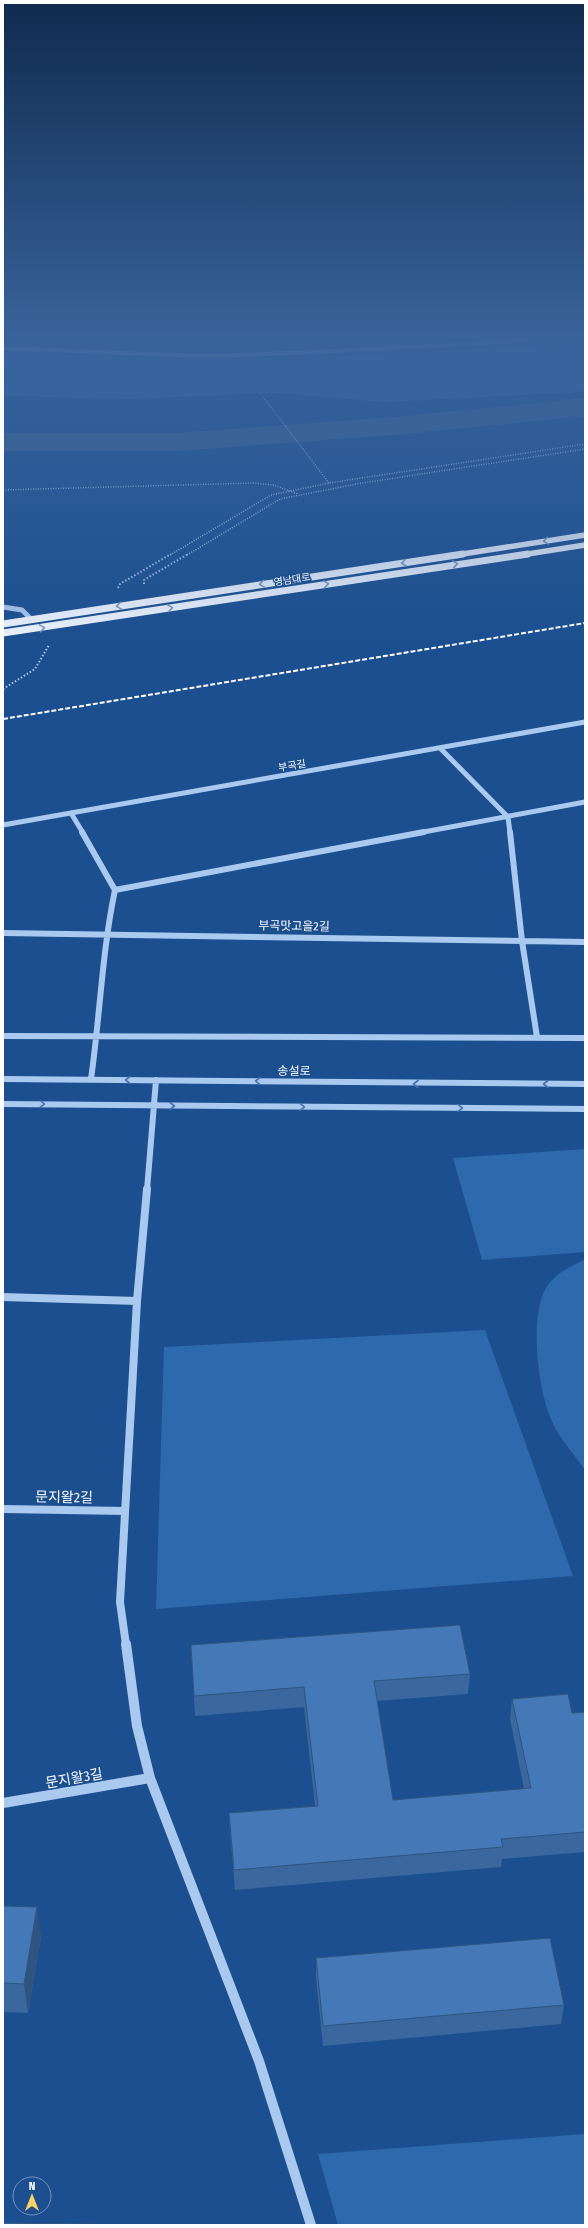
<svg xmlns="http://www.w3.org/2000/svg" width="588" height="2228" viewBox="0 0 588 2228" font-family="'Fira Sans Condensed','Noto Sans KR',sans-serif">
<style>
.green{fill:#2e69ad}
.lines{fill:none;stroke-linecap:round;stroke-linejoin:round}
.river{fill:#3c6290;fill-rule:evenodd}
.path-far1{stroke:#a9c9ee;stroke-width:1.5;stroke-dasharray:1 1.5;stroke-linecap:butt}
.path{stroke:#a9c9ee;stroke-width:2;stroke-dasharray:1.5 2;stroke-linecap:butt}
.minor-far4{stroke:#a9c9ee;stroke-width:4}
.minor-far3{stroke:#a9c9ee;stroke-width:5}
.minor-far2{stroke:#a9c9ee;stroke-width:6}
.minor-far1{stroke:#a9c9ee;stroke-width:8}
.minor{stroke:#a9c9ee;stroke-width:10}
.major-far1{stroke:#f0f6ff;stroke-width:5.5}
.major{stroke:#f0f6ff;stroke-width:7}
.rail{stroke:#fff;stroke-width:2;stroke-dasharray:5 2;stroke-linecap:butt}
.wall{fill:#3a679d}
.shaded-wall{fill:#305480}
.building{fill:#4478b7;stroke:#305480}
.oneway{stroke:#7b9ac1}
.oneway2{stroke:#4674ac}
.labels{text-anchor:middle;stroke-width:3;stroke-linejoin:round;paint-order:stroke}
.far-street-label{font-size:10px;fill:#fff;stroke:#1b4f8f}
.street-label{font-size:12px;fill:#fff;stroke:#1b4f8f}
.near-street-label{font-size:14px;fill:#fff;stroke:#1b4f8f}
</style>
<rect width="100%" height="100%" fill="#1b4f8f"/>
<path class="green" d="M585,344v47l-20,2 -180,9 -108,-9 -149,6 -125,-3v-44l123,5h191z
M585,1149v103l-103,8 -29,-102z
M585,1259v211c-10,-15 -28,-34 -34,-51 -13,-30 -22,-102 -5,-131 9,-15 24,-21 39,-29z
M485,1330l88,246 -417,33 8,-262z
M585,2134v91h-247l-20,-71z"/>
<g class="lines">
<path class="river" d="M585,398v18l-191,19 -218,16h-173v-18h173l218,-16z"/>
<path class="path-far1" d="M263,397l66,86
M3,490l250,-7 21,2 24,9
M170,555l101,-60 58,-12 256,-39
M187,555l93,-56 82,-16 223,-34"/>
<path class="path" d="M144,584v-4l44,-26
M118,588l2,-4 51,-30
M3,689l32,-20 14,-24"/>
<path class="minor-far4" d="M3,349c77,0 153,8 229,6 118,-3 236,-12 353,-18"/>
<path class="minor-far3" d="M3,607l19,3 10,10
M440,748l68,69 2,16
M71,813l12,20
M3,825l582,-103
M418,833l167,-31"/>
<path class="minor-far2" d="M82,832l33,58c-13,62 -15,126 -24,189
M510,832l12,109 15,96
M115,890l309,-58
M3,933l582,9
M3,1036l582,2
M3,1079l582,5
M3,1104l582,5
M147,1190l9,-110"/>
<path class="minor-far1" d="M3,1297l134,4
M3,1509l122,2
M126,1645l-6,-43 17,-301 10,-112"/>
<path class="minor" d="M126,1644l11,82 13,52 109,283 52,164
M3,1803l147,-25"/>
<path class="major-far1" d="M456,555l129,-20
M521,555l64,-10"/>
<path class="major" d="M3,624l460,-70
M3,633l525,-79"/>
<path class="rail" d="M3,719l582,-96"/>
</g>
<path class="wall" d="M191,1645l279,29 -2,20 -91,7 16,99 131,-11 -14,-70 2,-20 60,14 13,-1v140l-83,7 -1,8 -266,23 -5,-57 -1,-20 86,-7 -11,-99 -109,9z
M3,1906l38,31 -13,76 -25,-1z
M316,1958l248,47 -3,19 -238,22 -7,-68z"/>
<path class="shaded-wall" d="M37,1907l4,30 -13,76 -4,-29z"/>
<path class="building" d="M460,1625l10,49 -96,7 19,119 138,-12 -19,-89 56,-5 4,19 13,-1v120l-84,7 2,8 -269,23 -5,-57 89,-7 -14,-119 -110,9 -3,-51z
M3,1906l34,1 -13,77 -21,-1z
M550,1938l14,67 -241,21 -7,-68z
M3,2223l155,2h-155z"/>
<defs><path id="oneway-chevron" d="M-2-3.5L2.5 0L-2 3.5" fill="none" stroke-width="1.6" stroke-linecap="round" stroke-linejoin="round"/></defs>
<g class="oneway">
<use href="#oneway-chevron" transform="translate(546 541) rotate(171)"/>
<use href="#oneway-chevron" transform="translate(404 563) rotate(171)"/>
<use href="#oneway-chevron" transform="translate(455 564) rotate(-9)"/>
<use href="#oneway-chevron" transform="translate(262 584) rotate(171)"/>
<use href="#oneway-chevron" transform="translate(326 584) rotate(-9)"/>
<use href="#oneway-chevron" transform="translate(119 606) rotate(171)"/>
<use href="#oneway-chevron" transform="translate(170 608) rotate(-9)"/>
<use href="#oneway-chevron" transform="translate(42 628) rotate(-9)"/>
</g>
<g class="oneway2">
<use href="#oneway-chevron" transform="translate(128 1080) rotate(-180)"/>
<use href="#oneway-chevron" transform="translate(258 1081) rotate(-179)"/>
<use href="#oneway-chevron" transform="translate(416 1084) rotate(-180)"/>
<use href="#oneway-chevron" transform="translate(546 1084) rotate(-180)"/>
<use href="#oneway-chevron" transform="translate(42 1104) rotate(1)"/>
<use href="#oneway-chevron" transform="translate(172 1106)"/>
<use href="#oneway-chevron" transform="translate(302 1107) rotate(1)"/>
<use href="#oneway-chevron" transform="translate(460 1108) rotate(1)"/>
</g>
<linearGradient id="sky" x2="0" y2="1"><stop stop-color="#0f2b4f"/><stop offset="0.52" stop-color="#39639b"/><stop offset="1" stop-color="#39639b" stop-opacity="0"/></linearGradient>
<rect width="588" height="648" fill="url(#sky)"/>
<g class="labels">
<g class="far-street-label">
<text transform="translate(292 579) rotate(-9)" y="4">영남대로</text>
<text transform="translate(292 765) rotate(-10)" y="4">부곡길</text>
</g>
<g class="street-label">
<text transform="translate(294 926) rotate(1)" y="4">부곡맛고을2길</text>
<text transform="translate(294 1071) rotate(1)" y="4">송설로</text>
</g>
<g class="near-street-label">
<text transform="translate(64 1497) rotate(1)" y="5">문지왈2길</text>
<text transform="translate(74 1778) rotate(-10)" y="5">문지왈3길</text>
</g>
</g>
<rect width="588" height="2228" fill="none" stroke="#ffffff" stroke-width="8"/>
<g transform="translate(32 2196)"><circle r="19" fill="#1b4f8f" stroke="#7695bc"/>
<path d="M0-3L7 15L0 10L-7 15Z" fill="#ffd166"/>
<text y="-6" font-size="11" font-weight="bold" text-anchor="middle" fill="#ffffff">N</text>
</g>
</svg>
